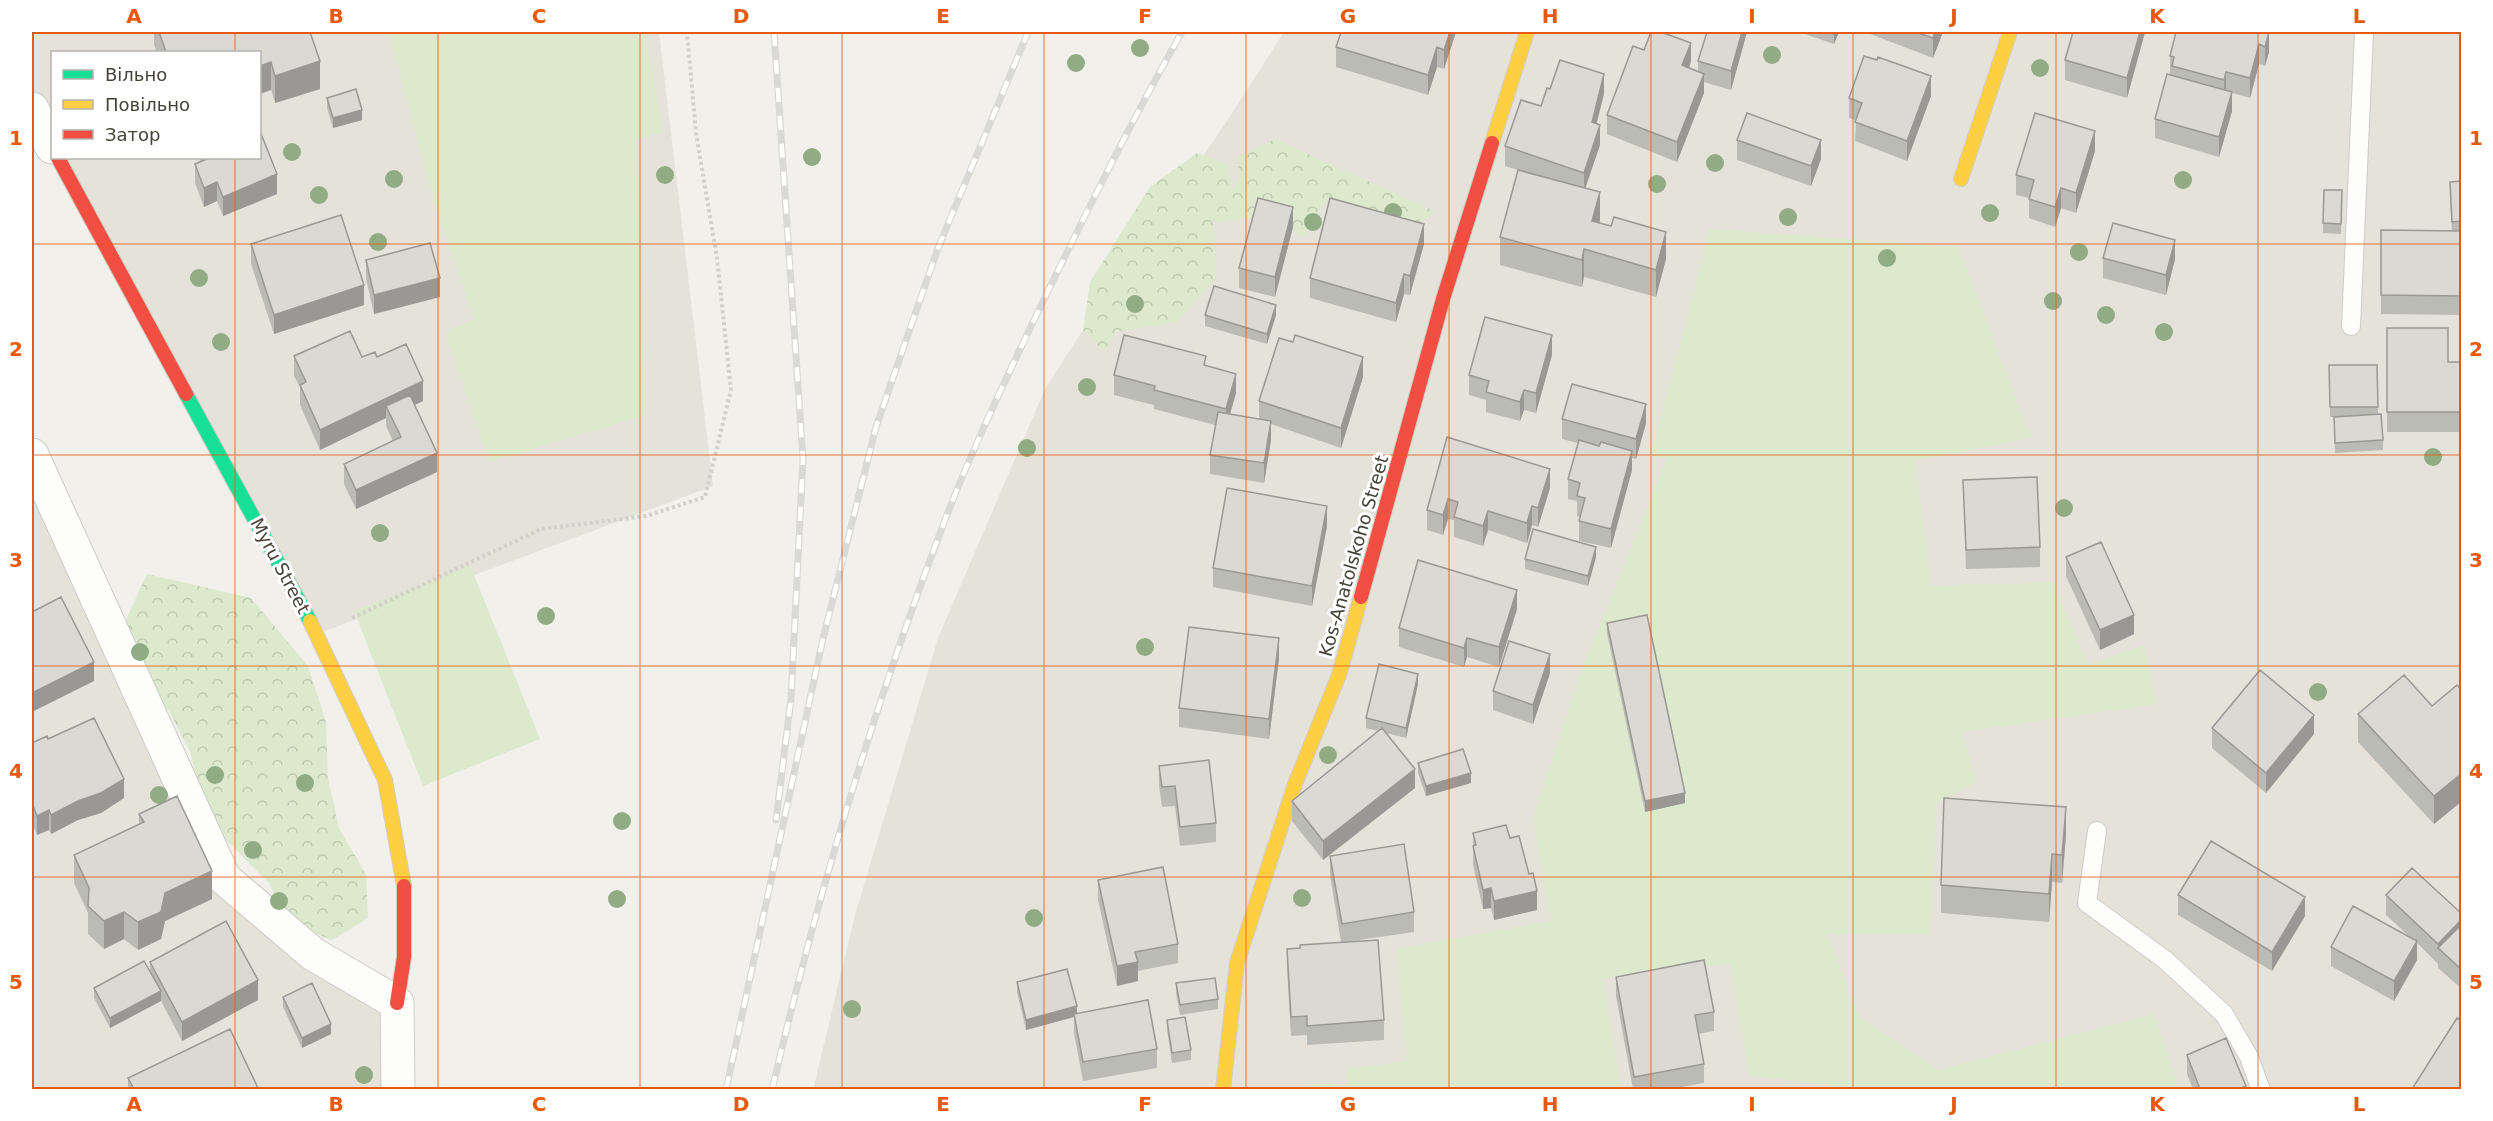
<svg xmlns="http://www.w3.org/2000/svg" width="2493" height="1121" viewBox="0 0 2493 1121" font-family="'DejaVu Sans',sans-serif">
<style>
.residential{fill:#e5e2da}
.forest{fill:url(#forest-crowns)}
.garden{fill:#dce9cd}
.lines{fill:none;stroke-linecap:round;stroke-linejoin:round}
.lane-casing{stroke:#cdccc7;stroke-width:20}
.street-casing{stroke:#cdccc7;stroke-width:35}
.fast-casing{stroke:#cfcdc3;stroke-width:16}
.slow-casing{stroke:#cfcdc3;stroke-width:16}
.jam-casing{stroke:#cfcdc3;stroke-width:16}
.path{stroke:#d1d0cb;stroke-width:4;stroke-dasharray:3 3;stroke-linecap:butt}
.lane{stroke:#fdfdfc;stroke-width:18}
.street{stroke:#fdfdfc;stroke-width:33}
.fast{stroke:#16e098;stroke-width:14}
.slow{stroke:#ffcf43;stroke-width:14}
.jam{stroke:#f24e42;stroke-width:14}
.rail-casing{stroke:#d9d9d8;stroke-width:7}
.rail{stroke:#fff;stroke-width:4.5;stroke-dasharray:14;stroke-linecap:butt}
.tree{fill:#91ac84}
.wall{fill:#bbbbb6}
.shaded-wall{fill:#999894}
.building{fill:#dad9d4;stroke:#999894;stroke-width:1.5}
.grid{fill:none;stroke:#e8590c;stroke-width:1.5;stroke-opacity:0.55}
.labels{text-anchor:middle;stroke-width:6;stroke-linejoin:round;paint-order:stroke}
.street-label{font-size:18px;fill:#464238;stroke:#fff}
.neatline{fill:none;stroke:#e8590c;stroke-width:2}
.grid-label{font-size:20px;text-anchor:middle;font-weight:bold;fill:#e8590c}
</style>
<defs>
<pattern id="forest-crowns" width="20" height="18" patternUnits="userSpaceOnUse" patternTransform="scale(1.5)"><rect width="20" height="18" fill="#dce9cd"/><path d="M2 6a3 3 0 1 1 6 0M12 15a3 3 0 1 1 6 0" fill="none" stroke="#bec9b1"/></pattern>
</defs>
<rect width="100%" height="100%" fill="#f1f0eb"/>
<path class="residential" d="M32,32h627l54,454 -396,148 -259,-476h202v-106h-208v95l-20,-38z
M1284,32h1177v1057l-1648,1 42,-175 83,-277 107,-249 32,-50 148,-215z
M32,455l192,423 173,125 1,86h-366z"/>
<path class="forest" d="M1275,139l162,73 -27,16 -84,-28 -23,39 -31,-23 -59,6 4,55 -40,45 -61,10 -11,20 -22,-22 7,-48 60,-95 47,-34 30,10 5,27 6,-11v-23z
M147,574l104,24 57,68 18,56 2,56 11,50 27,47 2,43 -36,22 -45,-18 -18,-39 -63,-63 -16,-69 -21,-40 -51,-48 5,-37z"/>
<path class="garden" d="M389,32h256l18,100 -26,8 9,275 -157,47 -44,-131 29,-11 -43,-127z
M1710,229l248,18 73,191 -116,23 16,124 123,-2 34,82 56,-20 13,59 -195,28 14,50 -39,20 -7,133 -103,-1 32,82 79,54 217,-56 23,75 -348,1 1,-5 -82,-10 -19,-112 -127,16 18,110 -309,1 -1,-7 36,2 -1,-16 61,-8 -11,-112 155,-28 -18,-101 45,-141 89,-220 -16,-4z
M470,565l70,174 -117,47 -69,-175z"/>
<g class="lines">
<g class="lane-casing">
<path id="lane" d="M2351,326l13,-294
M2097,831l-10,72 77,56 60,55 25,43 12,33"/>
</g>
<g class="street-casing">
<path id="street" d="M32,109l20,38
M32,455l192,423 89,76 84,49 1,87"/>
</g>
<g class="fast-casing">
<path id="fast" d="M186,394l124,227"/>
</g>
<g class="slow-casing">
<path id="slow" d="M1492,143l35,-111
M1961,179l49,-147
M310,621l75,159 19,106
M1223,1090l14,-127 58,-179 44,-109 22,-78"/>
</g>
<g class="jam-casing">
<path id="jam" d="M58,158l128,236
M1361,597l82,-298 49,-156
M397,1003l7,-46v-71"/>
</g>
<path class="path" d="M352,618l189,-89 105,-13 59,-19 26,-107 -14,-132 -21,-125 -9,-101"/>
<use href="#lane" class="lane"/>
<use href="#street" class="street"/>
<use href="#fast" class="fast"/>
<use href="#slow" class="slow"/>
<use href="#jam" class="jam"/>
<g class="rail-casing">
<path id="rail" d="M774,32l29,427 -12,240 -15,121
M726,1090l96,-447 54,-216 62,-179 90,-216
M772,1090c45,-194 102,-384 173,-570 30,-78 67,-154 103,-229 43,-88 86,-175 134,-259"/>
</g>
<use href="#rail" class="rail"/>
</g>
<g class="tree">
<circle cx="1140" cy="48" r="9"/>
<circle cx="1772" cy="55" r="9"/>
<circle cx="1076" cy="63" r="9"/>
<circle cx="2040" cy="68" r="9"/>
<circle cx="292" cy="152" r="9"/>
<circle cx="812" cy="157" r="9"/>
<circle cx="1715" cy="163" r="9"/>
<circle cx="665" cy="175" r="9"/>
<circle cx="394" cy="179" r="9"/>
<circle cx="2183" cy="180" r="9"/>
<circle cx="1657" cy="184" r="9"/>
<circle cx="319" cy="195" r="9"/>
<circle cx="1393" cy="212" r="9"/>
<circle cx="1990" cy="213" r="9"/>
<circle cx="1788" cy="217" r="9"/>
<circle cx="1313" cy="222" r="9"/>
<circle cx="378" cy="242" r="9"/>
<circle cx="2079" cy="252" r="9"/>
<circle cx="1887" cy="258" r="9"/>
<circle cx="199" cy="278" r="9"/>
<circle cx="2053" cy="301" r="9"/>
<circle cx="1135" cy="304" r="9"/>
<circle cx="2106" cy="315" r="9"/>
<circle cx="2164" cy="332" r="9"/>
<circle cx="221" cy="342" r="9"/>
<circle cx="1087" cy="387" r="9"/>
<circle cx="1027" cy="448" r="9"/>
<circle cx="2433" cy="457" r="9"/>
<circle cx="2064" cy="508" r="9"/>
<circle cx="380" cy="533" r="9"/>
<circle cx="546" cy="616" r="9"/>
<circle cx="1145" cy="647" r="9"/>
<circle cx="140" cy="652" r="9"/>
<circle cx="2318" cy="692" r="9"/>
<circle cx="1328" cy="755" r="9"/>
<circle cx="215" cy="775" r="9"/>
<circle cx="305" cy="783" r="9"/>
<circle cx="159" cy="795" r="9"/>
<circle cx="622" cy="821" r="9"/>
<circle cx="253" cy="850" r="9"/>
<circle cx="1302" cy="898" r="9"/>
<circle cx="617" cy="899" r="9"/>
<circle cx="279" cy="901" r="9"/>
<circle cx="1034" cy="918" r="9"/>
<circle cx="852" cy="1009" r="9"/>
<circle cx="364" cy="1075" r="9"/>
</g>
<path class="wall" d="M154,32h156l10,57 -45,14 -15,-51h-103l-3,-7z
M1341,32h115l-12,37 -7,-2 -9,28 -92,-28v-20z
M1747,32l-16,58 -27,-8v11l-27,69 -70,-28v-19l37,-65 47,12 -2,6 9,4v-11z
M1799,32h40l-5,12z
M1865,32h78l-10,26z
M2145,32l-18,66 -62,-18v-20z
M2266,32l3,20 -4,14 -6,-2 -9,34 -18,-5v18l-13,46 -64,-19v-19l15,-44v-19z
M1550,89l54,5 -8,30 4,21 -15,43 15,32 -1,3 67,36 -10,38 -72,-20 -2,10 -82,-22v-28l18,-67 -13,-4v-20l36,-40z
M1931,96l-24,65 -52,-20 1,-21 -7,-2v-20z
M327,98l35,22 -29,8 -6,-20z
M1737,140l84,19 -10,27 -74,-26z
M2095,151l-19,62 -15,-5 -6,19 -26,-9v-20l-13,-3v-20z
M200,158h60l17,36 -54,22 -6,-15 -13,6 -9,-24v-19l5,-3z
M2462,181v134l-81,-1v-84l71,1 -2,-29v-20z
M2324,190h18l-1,44 -18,-1z
M1293,227l-18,70 -36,-9v-20z
M251,244l113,61 -90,29 -23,-70z
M1424,244l-14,51 -6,-1 -8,28 -86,-24v-20z
M2103,258l72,1 -9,36 -63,-17z
M366,260l74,37 -66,17 -8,-35z
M1205,315h71l-9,29 -62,-18z
M2387,328l61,34h14v70h-75z
M1552,355l-16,58 -12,-3 -4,11 -34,-9v-12l-17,-5v-20z
M294,356l83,1 46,44 -8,4 22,67 -81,37 -12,-25v-20l49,-23 -7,-15v-8l-66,32 -20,-45v-18l-6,-11z
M2329,365h48l1,49 5,26v10l-48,3 -1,-26v-10h1h-5z
M1206,366l30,27 -6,21 29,5v-18l104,-24 -22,71 -70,-24v16l-7,43 -54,-9v-19l5,-30 -61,-16v-4l-40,-10v-20z
M1562,419l84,4 -10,36 -4,-1v12l-21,78 -32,-7v-20l1,-4 -3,-1v-15l-9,-2v-20l10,-36 -16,-4z
M1447,437l103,51 -12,39 -6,-2 -5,18 -39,-13 -5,16 -29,-9v-17l-6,-1 -5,16 -16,-5v-20z
M1963,480l77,67v20l-74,2z
M1327,526l-15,80 -99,-19v-19z
M1596,557l-8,29 -63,-17v-10z
M2066,557l68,77 -34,16 -34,-74z
M1517,609l-18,58 -32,-10 -3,10 -65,-20v-19z
M1607,623l78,180 -40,9 -38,-179z
M1279,658l-10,81 -90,-12v-19z
M1550,673l-17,51 -40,-14v-19z
M1418,684l-12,54 -20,-5 29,55 -92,72 -31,-39v-20l86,-70 -12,-3v-10z
M2462,690v111l-28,23 -76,-82v-28l74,-8z
M2212,728l102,6 -48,59 -54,-45z
M48,739l76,59 -23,15 -23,7 -27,14 -2,-4 -12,5 -5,-13v-79z
M1418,763l53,20 -45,13 -8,-23z
M1159,766l57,57v19l-36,4 -5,-40 -13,1 -3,-21z
M139,814l73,85 -47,22 -4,18 -23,11 -14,-11 -20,10 -16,-15v-21l-14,-30v-28l65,-31z
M1473,833l37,5 27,72 -43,10 -3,-12 -8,1 -10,-44z
M2066,835l-4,48 -10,-1 -3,40 -108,-9v-28z
M1330,856l84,56v20l-62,9 32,79v20l-77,5v-10l-16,1 -4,-68v-19l13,-1 41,-6 -11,-67z
M1098,880l80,64v19l-40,8v10l-21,5 -19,-86z
M2178,895l127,21 -33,55 -94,-56z
M2386,895l76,19v75l-24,-21v-4l-21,-21v17l-23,41 -63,-35v-19l80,-9 -25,-23z
M150,962l108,38 -76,41 -21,-40 -51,27 -16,-30v-10l56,-16z
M1616,977l98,35v19l-16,3 6,30v19l-33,6h-38l-17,-93z
M1017,982l60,31 80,36v19l-74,13 -9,-48v-16l-48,13 -9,-38z
M1176,983l42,16v10l-38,6 -4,-22z
M283,997l48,37 -29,14 -19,-41z
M1167,1020l24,30v10l-19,3 -5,-33z
M2187,1055l59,34h-53l-6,-15z
M128,1078l130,11h-130z"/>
<path class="shaded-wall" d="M1450,32h6l-12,37v-19z
M1742,32h5l-16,58v-19z
M1835,32h4l-5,12v-10z
M1935,32h8l-10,26v-20z
M2140,32h5l-18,66v-20z
M2269,32v20l-4,14v-19z
M1691,43v19l-9,23v-20z
M2259,44v20l-9,34v-20z
M1437,47v20l-9,28v-20z
M320,61v28l-45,14v-27z
M271,62v28l-11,4v-28z
M2226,72v19l-2,9v-20z
M1604,74v20l-12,48v-20z
M1704,74v19l-27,69v-20z
M1931,76v20l-24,65v-20z
M2232,92v19l-13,46v-20z
M362,110v10l-29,8v-10z
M1600,125v20l-16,47v-19z
M2095,131v20l-19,62v-20z
M1821,140v19l-10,27v-20z
M277,174v20l-54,22v-19z
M217,182v19l-13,6v-19z
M2061,188v20l-6,19v-20z
M1600,192v28l-8,28v-27z
M1293,207v20l-18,70v-20z
M1424,224v20l-14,51v-19z
M1666,232v27l-10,38v-27z
M2175,240v19l-9,36v-20z
M1584,249v28l-2,10v-27z
M1404,274v20l-8,28v-19z
M440,278v19l-66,17v-19z
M364,285v20l-90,29v-19z
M1276,305v10l-9,29v-10z
M1552,335v20l-16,58v-20z
M1363,357v20l-22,71v-20z
M1236,374v19l-10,35v-19z
M423,381v20l-32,15 -5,-10v12l-66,32v-20z
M1524,390v20l-4,11v-19z
M1646,404v19l-10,36v-20z
M1271,421v19l-7,43v-20z
M1632,451v19l-21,78v-19z
M437,453v19l-81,37v-19z
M1550,469v19l-12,39v-19z
M1448,499v20l-5,16v-20z
M1327,506v20l-15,80v-20z
M1532,506v19l-5,18v-20z
M1488,511v19l-5,16v-20z
M1596,547v10l-8,29v-10z
M1517,590v19l-18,58v-20z
M2134,615v19l-34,16v-20z
M1279,638v20l-10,81v-20z
M1467,638v19l-3,10v-19z
M1550,654v19l-17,51v-19z
M94,662v19l-62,31v-19z
M1418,674v10l-12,54v-10z
M2314,715v19l-48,59v-20z
M1415,769v19l-92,72v-19z
M1471,773v10l-45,13v-10z
M2462,773v28l-28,23v-28z
M124,779v19l-23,15 -23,7 -27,14v-19l27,-14z
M1685,793v10l-40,9v-11z
M2066,807v28l-4,48v-28z
M49,810v20l-12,5v-19z
M2052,854v28l-3,40v-28z
M212,871v28l-47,22 -4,18 -23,11v-28l27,-29z
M1491,888v20l-8,1v-19z
M1537,891v19l-43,10v-19z
M2305,897v19l-33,55v-19z
M124,912v27l-20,10v-28z
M2462,919v20l-24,9v-4z
M2417,941v19l-23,41v-20z
M1138,962v19l-21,5v-20z
M258,980v20l-76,41v-19z
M161,991v10l-51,27v-10z
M1077,1006v11l-3,-3v3l-48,13v-10z
M331,1024v10l-29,14v-10z"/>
<path class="building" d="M159,32h151l10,29 -45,15 -4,-14 -11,4v-14h-94z
M1341,32h109l-6,18 -7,-3 -9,28 -92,-28z
M1651,32h10l30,11 -9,22 22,9 -27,68 -70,-27 26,-69 11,4z
M1707,32h35l-11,39 -33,-10z
M1827,32h8l-1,2z
M1915,32h20l-2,6z
M2073,32h67l-13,46 -62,-18z
M2176,32h93l-4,15 -6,-3 -9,34 -24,-6 -2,8 -52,-14 2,-9 -4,-1z
M1864,56l13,4 1,-3 53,19 -24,65 -52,-19 7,-19 -13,-5z
M1560,60l44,14 -12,48 8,3 -16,48 -79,-27 16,-46 20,6 6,-18 3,1z
M2167,74l65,18 -13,45 -64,-18z
M356,89l6,21 -29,8 -6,-20z
M1747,113l74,27 -10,26 -74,-26z
M2035,113l60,18 -19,62 -15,-5 -6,19 -26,-8 5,-19 -18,-5z
M260,131l17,43 -54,23 -6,-15 -13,6 -9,-24 12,-5v-1h53z
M1518,170l82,22 -8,29 19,5 3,-9 52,15 -10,38 -72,-21 -2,11 -82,-23z
M2462,181v40l-10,1 -2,-40z
M2324,190h18l-1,34 -18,-1z
M1258,198l35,9 -18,70 -36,-9z
M1330,198l94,26 -14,52 -6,-2 -8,29 -86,-25z
M341,215l23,70 -90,30 -23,-71z
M2113,223l62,17 -9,35 -63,-17z
M2381,230l81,1v65l-81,-1z
M430,243l10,35 -66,17 -8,-35z
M1214,286l62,19 -9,29 -62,-19z
M1485,317l67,18 -16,58 -12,-3 -4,12 -34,-10 3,-11 -20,-6z
M2387,328h61v34h14v50h-75z
M350,331l12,26 13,-5 2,5 29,-13 17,37 -103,49 -20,-45 6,-3 -12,-26z
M1124,335l82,21 -2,9 32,9 -10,35 -72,-19 1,-4 -41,-11z
M1295,335l68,22 -22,71 -82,-27 20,-63 14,4z
M2329,365h48l1,42h-48z
M1572,384l74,20 -10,35 -74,-20z
M410,395l27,58 -81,37 -12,-26 57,-27 -15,-31z
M1218,412l53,9 -7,42 -54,-8z
M2381,414l2,26 -48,3 -1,-26z
M1447,437l103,32 -12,39 -6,-2 -5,17 -39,-12 -5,15 -29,-9 4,-15 -10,-3 -5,16 -16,-5z
M1579,440l20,6 2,-4 31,9 -21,78 -32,-8 6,-23 -8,-2 3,-13 -12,-4z
M2037,477l3,70 -74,3 -3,-70z
M1227,488l100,18 -15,80 -99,-18z
M1533,529l63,18 -8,29 -63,-17z
M2101,542l33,73 -34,15 -34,-73z
M1418,560l99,30 -18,57 -32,-9 -3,10 -65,-20z
M61,597l33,65 -62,31v-81z
M1647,615l38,178 -40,8 -38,-178z
M1189,627l90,11 -10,81 -90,-11z
M1509,641l41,13 -17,51 -40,-14z
M1379,664l39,10 -12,54 -40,-10z
M2260,670l54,45 -48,58 -54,-45z
M2404,675l28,31 25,-21 5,5v83l-28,23 -76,-82z
M94,718l30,61 -23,14 -23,8 -27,14 -2,-5 -12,6 -5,-13v-60l15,-7 1,3z
M1382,728l33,41 -92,72 -31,-40z
M1463,749l8,24 -45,13 -8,-23z
M1209,760l7,63 -36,4 -5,-41 -13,1 -3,-21z
M177,796l35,75 -47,22 -4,19 -23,10 -14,-10 -20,9 -16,-15 1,-18 -15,-33 70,-33 -5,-8z
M1944,798l122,9 -4,48 -10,-1 -3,40 -108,-9z
M1506,825l4,13 9,-2 10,38 4,-1 4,18 -43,10 -3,-13 -8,2 -10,-44 3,-1 -3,-12z
M2211,841l94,56 -33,55 -94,-57z
M1404,844l10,68 -72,12 -12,-68z
M1163,867l15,77 -43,8 3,10 -21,4 -19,-86z
M2412,868l50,46v5l-24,25 -52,-49z
M2353,906l64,35 -23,40 -63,-34z
M226,921l32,59 -76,42 -32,-60z
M2462,924v46l-24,-22z
M1378,940l6,80 -77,6v-10l-16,1 -4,-68 13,-1v-3z
M1704,960l10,52 -19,3 9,49 -70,13 -18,-100z
M144,961l17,30 -51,27 -16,-30z
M1067,969l10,37 -51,14 -9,-38z
M1215,978l3,21 -38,6 -4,-22z
M312,983l19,41 -29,14 -19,-41z
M1148,1000l9,49 -74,13 -9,-48z
M1185,1017l6,33 -19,3 -5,-33z
M2457,1018l5,3v68h-50z
M230,1029l28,59 -4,1h-120l-6,-11z
M2226,1038l20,48 -7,3h-39l-13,-34z"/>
<path class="grid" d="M235,32v20M438,32v1058M640,32v1058M842,32v1058M1044,32v1058M1246,32v1058M1449,32v1058M1651,32v1058M1853,32v1058M2056,32v1058M2258,32v1058M235,158v932M32,244h2430M32,455h2430M32,666h2430M32,877h2430"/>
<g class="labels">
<g class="street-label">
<text transform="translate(1354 556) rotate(-74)" y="6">Kos-Anatolskoho Street</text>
<text transform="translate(280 566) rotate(62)" y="6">Myru Street</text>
</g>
</g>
<rect width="2493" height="1121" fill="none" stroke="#ffffff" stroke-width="66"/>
<rect x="51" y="51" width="210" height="108" fill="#ffffff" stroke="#b5b3af" stroke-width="1.5"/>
<rect x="63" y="70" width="30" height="9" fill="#16e098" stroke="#b5b3af" stroke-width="1.5"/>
<text x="105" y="81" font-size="18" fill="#464238">Вільно</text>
<rect x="63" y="100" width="30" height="9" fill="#ffcf43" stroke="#b5b3af" stroke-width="1.5"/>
<text x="105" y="111" font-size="18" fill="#464238">Повільно</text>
<rect x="63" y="130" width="30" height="9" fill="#f24e42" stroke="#b5b3af" stroke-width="1.5"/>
<text x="105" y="141" font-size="18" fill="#464238">Затор</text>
<rect x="33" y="33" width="2427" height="1055" class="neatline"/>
<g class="grid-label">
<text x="134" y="23">A</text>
<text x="336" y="23">B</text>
<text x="539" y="23">C</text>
<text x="741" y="23">D</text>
<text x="943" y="23">E</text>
<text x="1145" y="23">F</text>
<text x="1348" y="23">G</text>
<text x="1550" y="23">H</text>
<text x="1752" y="23">I</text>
<text x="1954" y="23">J</text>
<text x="2157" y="23">K</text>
<text x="2359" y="23">L</text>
<text x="16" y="145">1</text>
<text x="2476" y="145">1</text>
<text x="16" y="356">2</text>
<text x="2476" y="356">2</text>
<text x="16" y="567">3</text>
<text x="2476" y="567">3</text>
<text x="16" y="778">4</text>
<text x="2476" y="778">4</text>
<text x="16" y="989">5</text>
<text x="2476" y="989">5</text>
<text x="134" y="1111">A</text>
<text x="336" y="1111">B</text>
<text x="539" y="1111">C</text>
<text x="741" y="1111">D</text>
<text x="943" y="1111">E</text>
<text x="1145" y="1111">F</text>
<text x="1348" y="1111">G</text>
<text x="1550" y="1111">H</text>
<text x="1752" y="1111">I</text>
<text x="1954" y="1111">J</text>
<text x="2157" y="1111">K</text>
<text x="2359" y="1111">L</text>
</g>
</svg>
